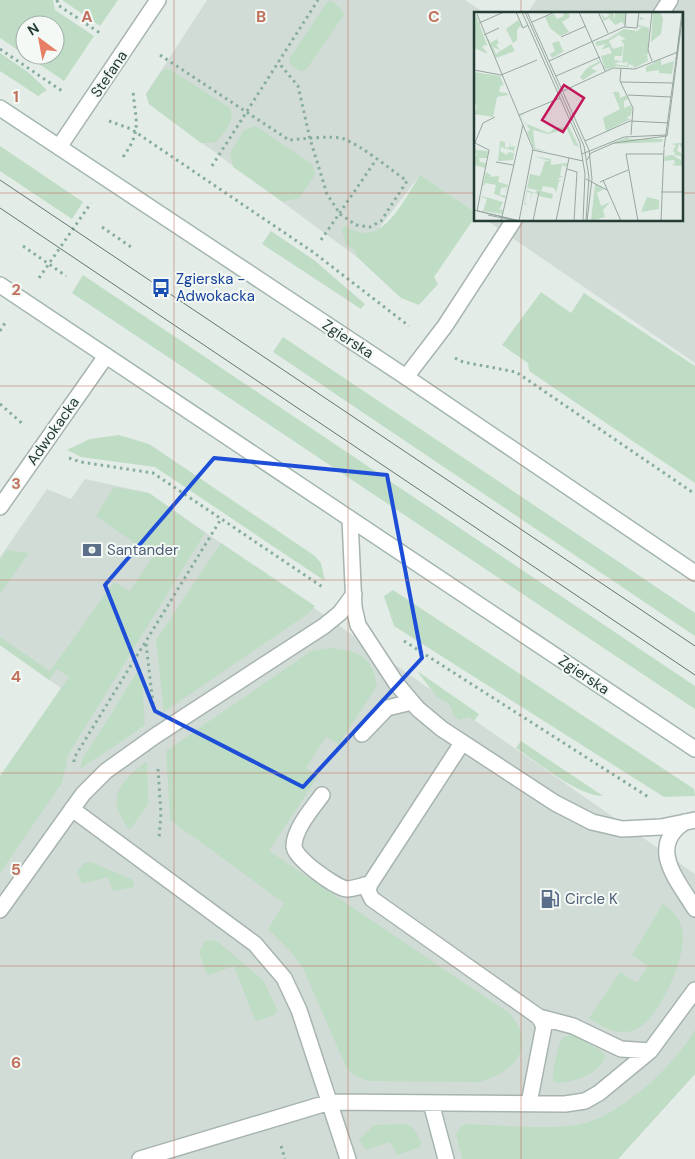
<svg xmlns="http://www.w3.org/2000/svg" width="695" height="1159" viewBox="0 0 695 1159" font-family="'DM Sans',sans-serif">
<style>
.built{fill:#d2dcd7}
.green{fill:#bfdcc5}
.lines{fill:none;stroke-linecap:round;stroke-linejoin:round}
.lane-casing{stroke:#a7b4af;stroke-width:18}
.street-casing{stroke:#a7b4af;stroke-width:18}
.secondary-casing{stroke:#a3b7af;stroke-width:18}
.path{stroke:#87ad9f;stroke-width:3;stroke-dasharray:2.5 4;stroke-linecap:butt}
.lane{stroke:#fff;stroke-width:15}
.street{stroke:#fff;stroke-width:15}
.secondary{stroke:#fff;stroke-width:15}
.tram{stroke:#5f7870;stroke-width:1}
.marked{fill:none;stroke:#1d4ed8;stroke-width:4;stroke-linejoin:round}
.grid{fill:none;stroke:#c0725d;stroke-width:1;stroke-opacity:0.55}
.labels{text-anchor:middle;stroke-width:4;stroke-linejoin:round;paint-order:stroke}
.street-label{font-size:15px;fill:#253d35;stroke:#f4f9f6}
.transit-label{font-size:15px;fill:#164399;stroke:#f4f9f6;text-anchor:start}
.service-label{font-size:15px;fill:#4e5e75;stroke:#f4f9f6;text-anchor:start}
.inset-road{fill:none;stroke:#98a6a0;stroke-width:1}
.view{fill:#c2185b;fill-opacity:0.15;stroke:#c2185b;stroke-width:2.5}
.inset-edge{fill:none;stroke:#253d35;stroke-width:2.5}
.grid-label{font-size:16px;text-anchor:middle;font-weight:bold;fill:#c0725d;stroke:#f4f9f6;stroke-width:4;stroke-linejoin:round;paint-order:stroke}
</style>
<rect width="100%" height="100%" fill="#e4ece8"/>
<path class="built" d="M207,0h258l21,14h-11v198l-55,-37 -63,82 -208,-153 -3,-10z
M536,0h159v363l-209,-143h195v-206h-154z
M85,479l64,14 546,381v200l-77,85h-618v-382l61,-89 -61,-43v-88l47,-68 24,10z"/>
<path class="green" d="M0,0h53l2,10 39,26 -30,45 -38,-26h29v-30h-30v30l-25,-17z
M62,0h56l-18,26z
M332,1l10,9 2,5 -38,55 -6,1 -9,-6 -2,-6 38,-57z
M0,53l28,19 19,18 -9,6 -38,-25z
M165,69l6,1 59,38c6,13 -6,24 -14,34l-15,1 -52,-39 -3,-10 14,-21z
M256,126l57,39 2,10 -16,23 -16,4 -50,-35 -3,-14 14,-23z
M0,146l83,56 -11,17 -72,-48z
M420,175l55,37v5l-41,60 4,7 -19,21 -18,-7 -44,-41 -1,-6 -10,-6 -4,-15 3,-5c36,28 59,-26 75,-50z
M271,231l43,29 51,44 -4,5 -99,-65z
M83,275l612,411v23l-623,-416z
M541,292l30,21 13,-20 111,73v117l-166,-112 -1,-8 -26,-18z
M283,337l412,276v23l-422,-284z
M119,435l30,9 166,112 6,7 4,18 -170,-114 -74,-10 -14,-7 23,-11z
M114,487l35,6 56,40 -137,222 -6,28 -62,90v-97l69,-99 -12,-8 -8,11 -49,-35v-8l50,34 64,-89 16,9 23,-35 -57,-40z
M221,543l94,63 -6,7 -145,99 -8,-72z
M7,550l22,3 -29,41v-34z
M393,590l301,199 1,7 -31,1 -270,-171 -10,-30z
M330,648c27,2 43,8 47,38l-38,58 -13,-7 -20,31 12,8 -49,75 240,162c30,32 5,60 -30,69l-112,-1 -15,-7 -6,-7 -42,-97 -14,-19 -22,-22 16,-26 -114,-83 -4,-69 145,-100z
M141,666l4,59 -65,44 2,-9z
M417,671l62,43 -5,7 -5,-4 -9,3 -6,-4 -4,-11 -14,-9z
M521,741l82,55c-25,0 -66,-34 -87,-48z
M147,761l1,43 -18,26c-26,-31 -11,-48 17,-69z
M91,862l40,17 3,3v5l-21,4 -5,-14 -26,7 -5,-12 7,-9z
M663,904c12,7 19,18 20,32 1,25 -25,87 -51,95 -17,4 -30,-4 -43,-13l31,-46 17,11 11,-17 -16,-11z
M210,940l8,2 45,38 14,29 -1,5 -18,7 -4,-3 -20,-52 -25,9 -3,-2 -7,-21 6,-11z
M695,1030v44l-77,85h-156l-6,-25 4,-7 7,-3c31,1 91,7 119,-1 40,-12 88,-58 109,-93z
M569,1035h5l27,16 4,5c-6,19 -29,25 -47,27l-5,-2c-1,-5 4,-32 7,-38 1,-5 4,-6 9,-8z
M407,1124c8,4 11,11 14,19l-1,4 -23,8 -7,-13 -24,8 -7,-10 15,-15z"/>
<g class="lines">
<g class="lane-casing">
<path id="lane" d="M661,14l9,-14
M406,377l39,-51 69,-106
M350,519l4,88 4,18 38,58 22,26 24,20 113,74 37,19 30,7 39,-2 34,-7
M362,734l25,-26 25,-6
M462,743l-92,141 -2,7 4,8 167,118 5,9 -15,77
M322,795c-10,14 -28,34 -28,51 -1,11 42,42 53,43 7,0 16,-4 23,-5
M72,809l183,135 29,34 15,32 49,149
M685,822c-39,25 -6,60 10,87
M0,910l83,-116 23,-23 49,-35 169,-110 16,-13 14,-19
M539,1017l34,9 48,23 29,2
M431,1103l15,56
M140,1159l190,-57 235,2 20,-3 14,-8 51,-42 45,-61"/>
</g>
<g class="street-casing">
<path id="street" d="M59,147l99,-147
M0,507l106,-151"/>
</g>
<g class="secondary-casing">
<path id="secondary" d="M0,108l406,269 289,196
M0,285l695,464"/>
</g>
<path class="path" d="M57,0l1,5 42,28
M0,49l62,42
M160,55l129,85c13,-1 44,-5 55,-1 18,7 46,30 63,42l-26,40 -11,6 -14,-2 -16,-11 -13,-20 -17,-55 -12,-53 -20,-24
M109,121l22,8 182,123 96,74
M123,157c20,-28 12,-36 10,-67
M212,166l106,-166
M102,227l32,22
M321,240l55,-80
M23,246l43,30
M39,278l52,-75
M0,331l5,-8
M455,358l8,4 53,10 179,122
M0,404l24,21
M69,458l12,4 72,11 171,115
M404,641l246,157
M146,644l7,60
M74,762v-4l147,-239
M158,769l3,45 -2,24
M281,1146l4,13"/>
<use href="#lane" class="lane"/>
<use href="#street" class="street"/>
<use href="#secondary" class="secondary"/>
<path class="tram" d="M0,180l695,466
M0,208l695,467"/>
</g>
<path class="marked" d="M214,458l173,17 35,183 -119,129 -148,-76 -50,-126z"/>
<path class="grid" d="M174,0v1159M348,0v1159M521,0v14M0,193h475M681,193h14M521,220v939M0,386h695M0,580h695M0,773h695M0,966h695"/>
<defs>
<g id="bus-bare" transform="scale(1.5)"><path d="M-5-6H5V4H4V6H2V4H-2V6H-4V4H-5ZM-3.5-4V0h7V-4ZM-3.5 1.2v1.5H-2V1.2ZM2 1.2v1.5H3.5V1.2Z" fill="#1a4fb4" stroke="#f4f9f6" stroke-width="2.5" paint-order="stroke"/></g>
<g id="bank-bare" transform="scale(1.5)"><path d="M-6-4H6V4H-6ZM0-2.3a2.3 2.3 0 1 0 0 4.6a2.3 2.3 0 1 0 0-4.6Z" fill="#5c6f8a" stroke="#f4f9f6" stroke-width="2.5" paint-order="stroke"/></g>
<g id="fuel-bare" transform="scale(1.5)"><path d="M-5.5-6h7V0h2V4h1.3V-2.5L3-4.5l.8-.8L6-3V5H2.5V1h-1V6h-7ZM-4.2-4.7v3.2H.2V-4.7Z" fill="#5c6f8a" stroke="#f4f9f6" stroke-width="2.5" paint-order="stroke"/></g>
</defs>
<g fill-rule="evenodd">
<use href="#bus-bare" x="161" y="288"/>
<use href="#bank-bare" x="92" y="550"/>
<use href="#fuel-bare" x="550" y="899"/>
</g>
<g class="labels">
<g class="street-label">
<text transform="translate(109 74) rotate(-56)" y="5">Stefana</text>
<text transform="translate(348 339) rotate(33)" y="5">Zgierska</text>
<text transform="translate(53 431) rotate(-55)" y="5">Adwokacka</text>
<text transform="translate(584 675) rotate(34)" y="5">Zgierska</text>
</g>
<g class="transit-label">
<text x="176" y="284">Zgierska -<tspan x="176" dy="17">Adwokacka</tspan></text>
</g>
<g class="service-label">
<text x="107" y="555">Santander</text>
<text x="565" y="904">Circle K</text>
</g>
</g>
<g transform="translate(474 12)">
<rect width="209" height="209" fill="#e4ece8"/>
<path d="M1,0l12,33 -5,1 6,8 -14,-6zM88,0h6l2,5 -8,5 7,10 -9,4 -10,-8 -5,-11 9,-3 3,5 7,-3zM126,0l5,6 5,-3 -6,-3h9l2,8v-8h11l-1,14 -3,-4 -7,3 -6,-7 -5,3zM179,0h7l3,6 -2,16 -10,8zM166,5l5,2 -6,1v5l10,3 -1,26 -5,2 4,-1 1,6 -14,7 -1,-7 1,5 -5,-2 -1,3 5,1 -16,-2 -12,4 -4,-14 11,-3 -3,-6 -8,3 5,-6 -9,2 2,5 -4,-9 13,-3 16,-10 13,2 5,-4h-4zM145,23l7,4 -13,3 8,-2 3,4 -2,19 6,-1 -1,4 -13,-2 8,-3 -8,-1 1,-4h7l1,-10 -10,3 -4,-8zM44,8l1,1 3,6v1l-2,-2 -3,4v10l-4,3 -7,-14zM15,27l1,4 7,-4 2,4 -3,2 4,5 -7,-3 3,7 15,-10 4,7 -19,7 -9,-18zM85,29l4,10 3,-1 -14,8 -2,-4 5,-3 -3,-8zM122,47l3,2 1,2 -9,5 6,3 -14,9 -3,-3 7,-9h3l-2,-1 10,-5zM187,47v6l13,-4 -2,13 -13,-1v-3l-13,2v-5zM0,60l26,4 4,10 -3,-1 -2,7 8,1 1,2 -11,2 -4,20 -18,-3 2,-8 -3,-5zM139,80h6l1,6 6,-3 2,4 -4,2v7l7,-3 1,4 -1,6 -5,3 5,1 -25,12 -3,-13 17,-9zM50,102l-3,3 9,12 -3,-5 22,9 7,-6 11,1 1,-4 11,23 -5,-2 -7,-16 -19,5 -15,-4 2,18 13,4 -14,-3 -7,-17 3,-2 -10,-14zM154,125l1,2h34l-1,3 -53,2zM26,129l5,1v5l4,1 1,-5 1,4 4,-1 -1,5 -13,-4 -1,4 7,4 1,-3 6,1 -1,7 -15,1zM204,131h5v8l-4,-8 -2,8 6,3v12l-12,-1 4,-1 -1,-4 -10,1 1,-5 7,-1 9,5v-4l-8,-1 3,-1 -3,-3 3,-6 -5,-1zM2,133v5l12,1 -1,7h-8l1,4 6,1 -1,5 -11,-3v-9l4,-1 -4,-2zM59,144l18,3v6l16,-2 -1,4 -4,-2 -2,11h4l-7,3 5,2h-3l-3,12 -2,-5 -11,-2 -2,5 12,3 -1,5 -13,-3 1,-4 -3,2 -5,-1 -2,10 1,-10 -4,-1 -2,11 3,2 -4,-1 3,-14 8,3 2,-3 -10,-2 3,-14 10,2 5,-15h5zM12,160l5,3 -2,2 10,-1 -1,6 10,3 -3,9 1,-7 -5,1 -1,7h5l1,3 -12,-4 2,-9 -10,-2 -3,3zM121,172l9,5 -7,4 4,13 9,-4 -7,8 2,7 -14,4zM8,184l21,6 -4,8 3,-1 1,5 -20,-3 4,-12 -5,-2 -2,6zM173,185l12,3v9l-18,3z" fill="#bfdcc5" fill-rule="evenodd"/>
<path class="inset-road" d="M42,0l7,16 5,-3M48,0l58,131 5,31 -2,47M51,0l59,134 5,31 -3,44M53,0l62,138 3,29 -5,42M105,0l26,59M124,0l10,21M178,0l-4,38 4,11M3,2l46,111 -22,96M58,10l23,-10M5,11l25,-11M151,15l1,-15M10,23l15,-7M87,25l25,-11M202,48l6,-48M75,49l75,-34 13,1 2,-16M147,56l-1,13 13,27 -2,27M0,58l27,5 36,-15M82,64l44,-19M147,70l53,1M89,79l50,-23 22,1 43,-17M154,83l43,2M45,103l41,-17M111,129l45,-20 39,2M1,131l14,7 -12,61M0,133l9,-22 12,-6M190,136l16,-117M59,138l50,11M108,142l42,-17 43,-2M113,148l4,-7 23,-10 53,-7 16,-124M22,150l17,3M93,157l10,3 -3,49M112,167l21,11M129,168l18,41M126,170l28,-12M187,180h22M0,198l45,11M0,198l46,11M14,203l29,6M45,209l14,-72 -10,-24M59,209l6,-29M82,209l13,-63M164,209l-12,-67h37M187,209l3,-72"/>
<path class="view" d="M90,73l20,13 -21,34 -21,-12z"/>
<rect width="209" height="209" class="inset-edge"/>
</g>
<g class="grid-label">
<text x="87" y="22">A</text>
<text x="261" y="22">B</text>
<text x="434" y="22">C</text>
<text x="16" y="102">1</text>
<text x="16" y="295">2</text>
<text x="16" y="489">3</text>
<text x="16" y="682">4</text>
<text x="16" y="875">5</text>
<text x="16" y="1068">6</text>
</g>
<g transform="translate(40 40) rotate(328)"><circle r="24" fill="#f4f9f6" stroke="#a1aea9"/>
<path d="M0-4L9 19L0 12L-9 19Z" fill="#e77f67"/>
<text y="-8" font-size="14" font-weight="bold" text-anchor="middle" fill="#253d35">N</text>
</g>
</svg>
